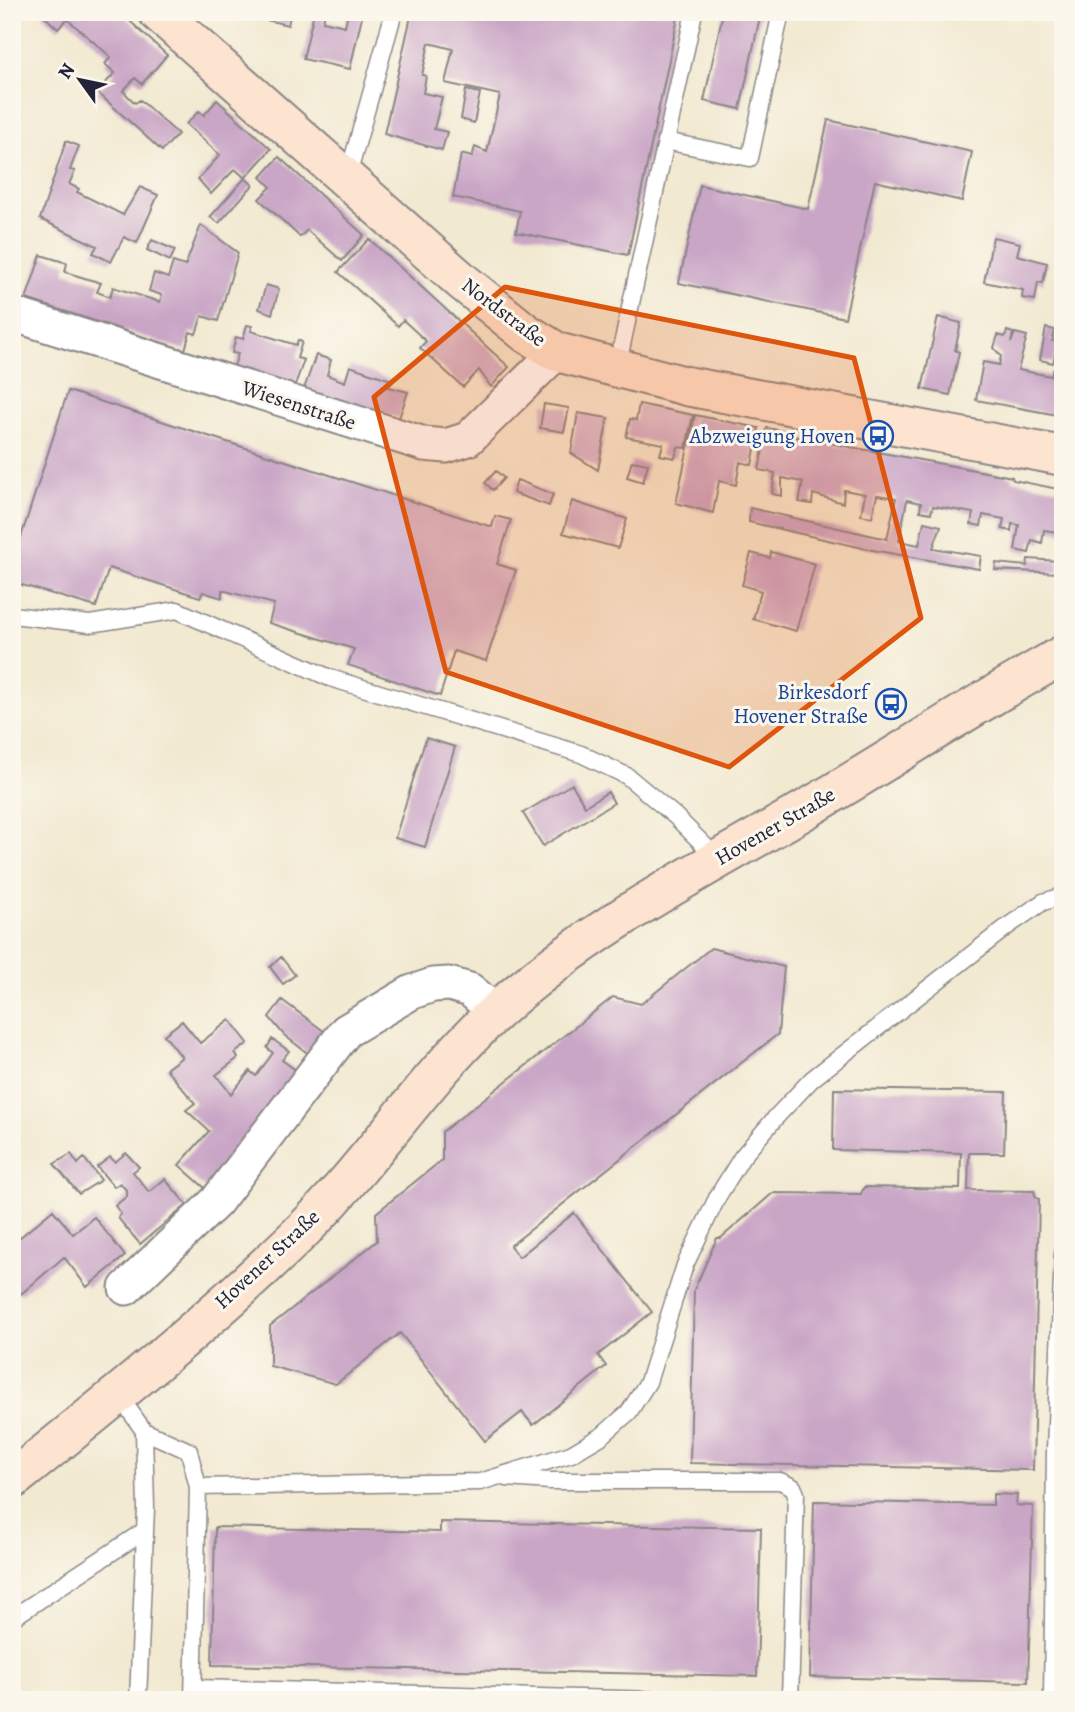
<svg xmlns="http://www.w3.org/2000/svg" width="1075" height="1712" viewBox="0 0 1075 1712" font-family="Alegreya,serif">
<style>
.building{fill:#c9a5c6}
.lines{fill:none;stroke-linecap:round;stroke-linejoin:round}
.lane-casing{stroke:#8a8686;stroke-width:19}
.street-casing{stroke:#8a8686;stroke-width:37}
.secondary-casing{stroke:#8a8686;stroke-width:42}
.lane{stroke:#fff;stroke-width:16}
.street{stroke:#fff;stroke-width:33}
.secondary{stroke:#fde4d0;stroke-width:38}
.marked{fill:#de560e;fill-opacity:0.2;stroke:#de560e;stroke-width:5;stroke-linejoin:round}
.labels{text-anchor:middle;stroke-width:6;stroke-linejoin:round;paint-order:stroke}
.street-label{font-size:21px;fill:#22223b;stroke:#fbf7ec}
.transit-label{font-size:21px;fill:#164399;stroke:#fbf7ec;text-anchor:end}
</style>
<rect width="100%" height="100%" fill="#fbf7ec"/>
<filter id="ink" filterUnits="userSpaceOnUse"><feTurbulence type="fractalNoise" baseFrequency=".0143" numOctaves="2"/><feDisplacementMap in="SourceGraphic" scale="14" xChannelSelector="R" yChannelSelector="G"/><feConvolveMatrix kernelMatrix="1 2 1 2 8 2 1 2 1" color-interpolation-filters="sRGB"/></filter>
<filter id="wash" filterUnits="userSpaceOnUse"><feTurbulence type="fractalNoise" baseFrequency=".00686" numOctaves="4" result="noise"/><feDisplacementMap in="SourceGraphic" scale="28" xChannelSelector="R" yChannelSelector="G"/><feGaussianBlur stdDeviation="1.57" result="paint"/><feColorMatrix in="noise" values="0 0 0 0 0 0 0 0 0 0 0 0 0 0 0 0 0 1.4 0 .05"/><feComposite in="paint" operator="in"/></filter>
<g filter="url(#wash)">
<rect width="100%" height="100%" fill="#f2e9d1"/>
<g id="blocks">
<path class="building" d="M45,12h75l47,43 -25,29 -7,-6 -12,13 12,12 5,-3 38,34 -16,17 -65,-59 18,-19 -10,-9 6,-7 -44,-38 -9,10 -15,-14z
M260,12h31l-3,13 -30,-7z
M314,12h11l-2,9 22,5 3,-14h15l-13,57 -47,-10z
M412,12h267l-51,243 -112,-23 4,-21 -67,-14 8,-43 11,3 3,-10 12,5 13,-57 -55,-12 8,-34 -24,-6 -7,32 4,1 -3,17 19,4 -8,32 13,3 -5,18 -58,-16z
M723,12h38l-21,97 -36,-8z
M466,90l14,3 -6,30 -13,-4z
M217,100l54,49 -26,29 8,7 -34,38 -9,-6 35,-39 -10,-9 -24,25 -13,-15 22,-24 -34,-31 13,-13 5,4z
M828,120l144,32 -10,49 -87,-20 -30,137 -166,-35 21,-98 108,24z
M66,141l13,5 -9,24 5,1 -6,13 10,5 -2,3 46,23 17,-28 18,8 -21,48 -13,-6 -13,25 -18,-9 4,-7 -57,-27z
M279,157l85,78 -22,26 -35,-31 -7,7 -41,-38 12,-12 -10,-10z
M201,225l37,28 -20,68 -16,-5 -6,18 -6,-2 -5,18 -159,-51 15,-44 26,8 -2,9 36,11 -4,9 13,5 3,-10 47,15 2,-7 -13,-4 5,-18 14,5 5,-16 12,4z
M993,237l27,6 -3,12 30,8 -4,20 -5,-1 -3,18 -13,-2 1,-8 -39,-8z
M369,239l140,128 -18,20 -12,-17 -16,17 -43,-39 6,-7 -23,-21 -5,6 -60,-54z
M152,240l23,10 -5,11 -23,-11z
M266,285l13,4 -7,25 -13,-5z
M938,317l23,6 -6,27 4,2 -9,43 -28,-6z
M247,325l5,1 -1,5 45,14 2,-5 4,2 -5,16 7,2 -9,25 -61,-19 4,-12 -6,-1 4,-16 7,2z
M1046,328l9,2 -3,11 6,1 -5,21 -13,-3z
M1007,331l6,2 -2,10 4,-10 12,3 -9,34 33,6 2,-6 10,2v44l-87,-16 7,-38 16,3 2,-9 -7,-8 4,-13 7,2z
M316,355l15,5 -4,15 18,7 5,-16 41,14 -2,7 19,5 -9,26 -95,-29z
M68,391l424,136 3,-11 16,4 -14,44 19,6 -30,91 -32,-10 -14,45 -92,-31 6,-16 -85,-26 5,-19 -52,-14v8l-19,-6 -3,5 -91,-29 -13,39 -84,-25v-17z
M544,404l25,4 -5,24 -24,-4z
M639,404l54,11 -7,33 -8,-1 -3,11 -15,-3 3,-11 -37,-7 4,-18 6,1z
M578,413l30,5 -10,52 -27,-17z
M695,415l64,13 -7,37 -12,-3 -4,23 -17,-4 -6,32 -37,-10z
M767,428l25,5 -1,3 221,41 1,3 50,10v43l-19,-3 -2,13 -10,-3 -3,13 -14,-3 4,-25 -7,-1 -1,7 -9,-2 2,-10 -21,-4 -2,11 -10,-2 2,-11 -40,-7 -2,7 -11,-2 1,-8 -14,-3 -8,41 20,4 5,-23 17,4 -8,22 48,8 -2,13 -112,-20 -118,-27 1,-14 137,31 9,-41 -19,-3 -5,22 -11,-2 4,-21 -21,-4 -1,13 -30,-9 -1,10 -13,-2 4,-20 -21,-4v18l-10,-2 3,-21 -16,-3z
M632,461l16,3 -5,18 -16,-5z
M496,471l8,7 -11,12 -8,-7z
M517,480l36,14 -4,12 -36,-13z
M572,501l55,18 -9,29 -55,-15z
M771,552l44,12 -19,67 -43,-12 8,-28 -19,-6 9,-32 19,5z
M1028,559l31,2v12l-64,-3 1,-7 31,3z
M426,738l29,9 -30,100 -30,-9z
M572,784l13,22 23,-14 6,11 -71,43 -20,-33z
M711,948l73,19 -6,67 -268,212 9,11 55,-44 78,99 -54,43 8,11 -73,59 -11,-13 -37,29 -85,-108 -64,51 -66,-18v-40l107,-85 -1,-28 66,-53v-28l171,-135 28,7z
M281,957l14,18 -12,9 -13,-17z
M282,1000l43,32 -15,23 -26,-20 -15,-18z
M230,1020l18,23 -13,10 3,5 -22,17 15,19 19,-23 6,5 17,-23 -6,-5 5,-9 17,12 -7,9 15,11 -91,118 -27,-24 30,-34 -23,-21 9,-7 -29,-34 16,-12 -18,-22 18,-14 18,22z
M834,1089l172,3 -2,61h-35l-1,37 66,1 2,7 3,1 -6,271 -343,-7 4,-173 23,-52h4l52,-45 88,1 3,-7 96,2 1,-36 -128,-3z
M126,1153l13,14 -6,5 16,20 16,-13 22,26 -47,39 -22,-26 3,-4 -6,-8 12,-10v-5l-7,-8 -6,4 -17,-20 13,-10 5,5z
M71,1154l7,10 6,-6 17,22 -22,14 -25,-30z
M53,1210l20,24 21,-17 31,39 -38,31 -23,-30 -43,37 -9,-10v-40z
M993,1494l24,1 -1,10 17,1 -5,176 -218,-5 4,-176 179,4z
M440,1522l321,6 -4,148 -545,-11 3,-138 225,5z"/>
</g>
</g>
<g filter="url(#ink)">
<use href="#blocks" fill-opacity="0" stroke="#8a8686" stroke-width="2"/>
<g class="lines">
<g class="lane-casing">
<path id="lane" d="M665,141l85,17 31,-146
M347,179l47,-167
M617,368l77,-356
M12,615l78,9 87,-14 153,68 251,76 46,22 48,40 43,43
M118,1394l26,37 2,77 -8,192
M144,1431l45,20 9,36 -5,213
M506,1478l44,3h230l13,6 3,7 -6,206
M198,1487l282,-5 91,-28 32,-19 26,-23 19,-30 37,-117 33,-69 24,-39 35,-41 35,-37 196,-153 35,-24 20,-6
M12,1618l132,-87
M194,1688l464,12
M1052,1700l3,-251 8,-196"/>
</g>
<g class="street-casing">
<path id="street" d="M12,314l412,130 22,2 22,-7 89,-87
M126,1288l90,-86 130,-171 66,-39 21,-7 16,-1 21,6 26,22"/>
</g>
<g class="secondary-casing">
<path id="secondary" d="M158,12l305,270 63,51 31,19 129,34 377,70
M12,1480c96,-77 194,-156 283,-242 73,-70 127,-158 202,-227 93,-84 203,-140 311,-203 85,-50 168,-105 255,-153"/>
</g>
<use href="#lane" class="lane"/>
<use href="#street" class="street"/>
<use href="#secondary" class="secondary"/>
</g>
</g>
<path class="marked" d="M505,287l349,71 67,260 -192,149 -283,-95 -72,-275z"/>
<defs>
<g id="bus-ring" transform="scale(1.575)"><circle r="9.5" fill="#fbf7ec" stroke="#1a4fb4" stroke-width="1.5"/><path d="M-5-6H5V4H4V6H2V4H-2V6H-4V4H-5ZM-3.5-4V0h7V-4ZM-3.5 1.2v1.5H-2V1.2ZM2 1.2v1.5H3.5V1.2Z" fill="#1a4fb4"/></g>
</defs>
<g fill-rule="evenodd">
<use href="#bus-ring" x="878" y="436"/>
<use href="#bus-ring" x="891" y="704"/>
</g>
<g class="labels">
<g class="street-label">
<text transform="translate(504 312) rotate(37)" y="7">Nordstraße</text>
<text transform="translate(299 405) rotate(18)" y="7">Wiesenstraße</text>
<text transform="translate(775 826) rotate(-30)" y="7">Hovener Straße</text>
<text transform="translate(267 1259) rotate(-43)" y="7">Hovener Straße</text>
</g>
<g class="transit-label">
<text x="855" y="443">Abzweigung Hoven</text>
<text x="868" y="699">Birkesdorf<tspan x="868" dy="24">Hovener Straße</tspan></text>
</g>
</g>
<rect width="1075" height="1712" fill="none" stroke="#fbf7ec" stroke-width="42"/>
<g transform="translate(80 80) rotate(303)" stroke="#fbf7ec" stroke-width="5" paint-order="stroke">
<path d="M0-5L12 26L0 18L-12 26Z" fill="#22223b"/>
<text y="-10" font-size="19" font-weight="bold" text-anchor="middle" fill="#22223b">N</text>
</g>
</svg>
